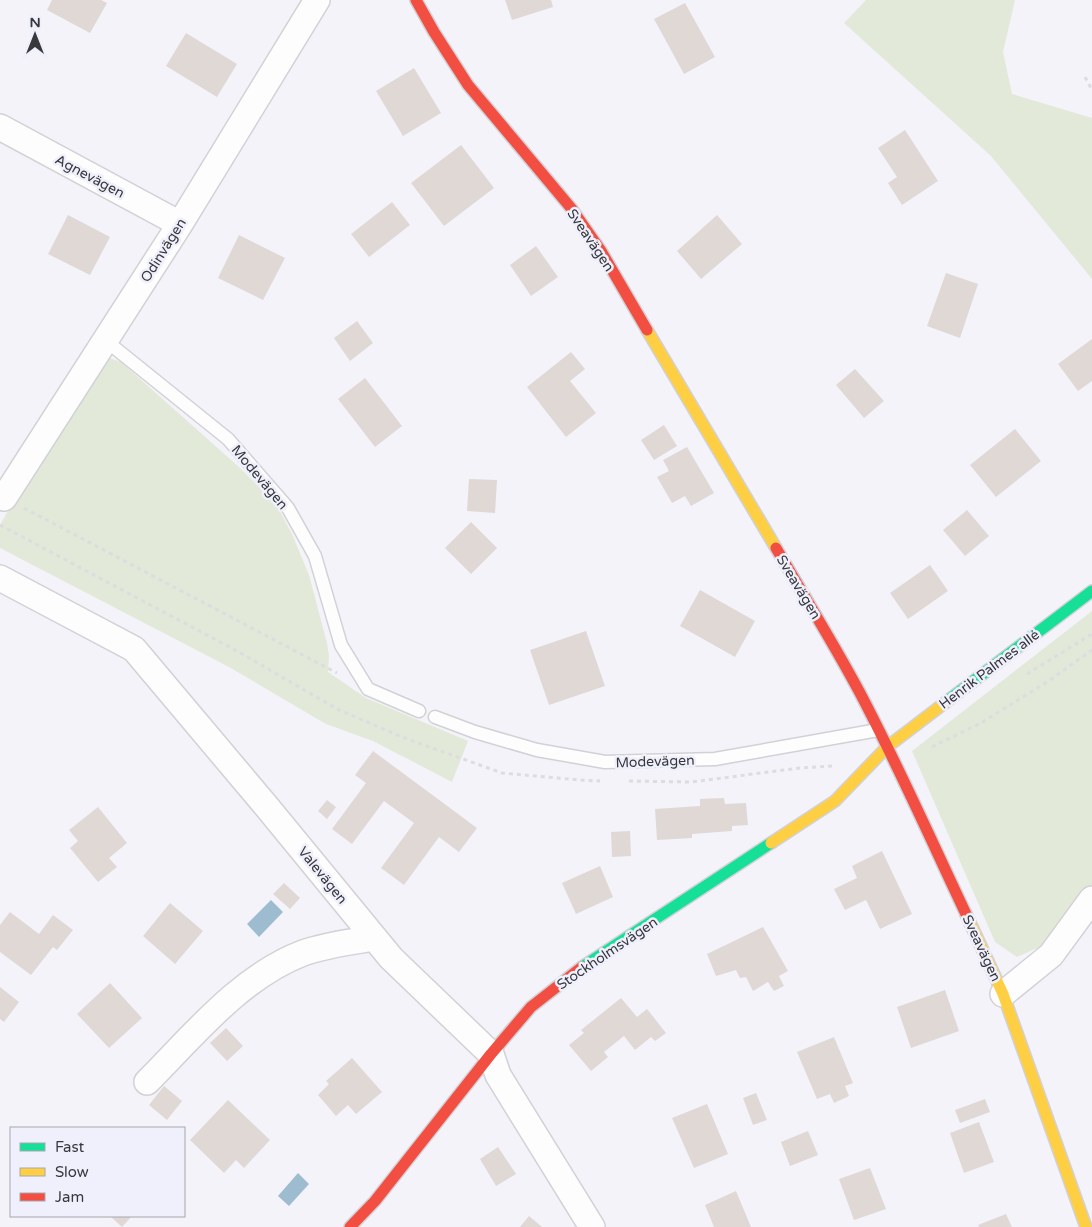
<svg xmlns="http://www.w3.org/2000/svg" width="1092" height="1227" viewBox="0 0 1092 1227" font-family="'Varela Round',sans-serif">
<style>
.green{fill:#e2e9d9}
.water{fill:#9ebcd0}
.building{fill:#e0d8d5}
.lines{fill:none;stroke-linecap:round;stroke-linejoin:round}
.lane-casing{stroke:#d1d1d6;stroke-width:15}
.street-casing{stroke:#d1d1d6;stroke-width:28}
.fast-casing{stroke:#d1d1d6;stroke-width:14}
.slow-casing{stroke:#d1d1d6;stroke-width:14}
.jam-casing{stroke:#d1d1d6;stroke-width:14}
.path{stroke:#dcdddf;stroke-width:3;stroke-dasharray:4 4;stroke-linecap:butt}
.lane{stroke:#fdfdfe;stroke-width:12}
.street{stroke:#fdfdfe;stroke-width:25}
.fast{stroke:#16e098;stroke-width:11}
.slow{stroke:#ffcf43;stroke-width:11}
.jam{stroke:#f24e42;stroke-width:11}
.labels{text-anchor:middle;stroke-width:5;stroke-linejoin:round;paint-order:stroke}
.street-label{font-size:14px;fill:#38393d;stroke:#f0f0fc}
</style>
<rect width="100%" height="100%" fill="#f3f3f9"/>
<path class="green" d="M866,0h149l-12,52 9,42 80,24v161l-101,-123 -147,-133z
M109,358l12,4 118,105 37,37 16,30 17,41 18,68 2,12 -1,17 38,26 102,43 -16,41 -79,-41 -47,-17 -97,-57 -229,-119v-23l32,-57 65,-100z
M1092,611v275l-37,54 -38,17 -22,-15 -83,-191z"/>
<path class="water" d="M271,900l12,12 -24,25 -12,-13z
M298,1173l11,11 -20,22 -11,-10z"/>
<path class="building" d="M52,0h49l6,3 -17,30 -43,-23z
M505,0h46l2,7 -41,13z
M685,3l30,54 -31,17 -30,-55z
M186,33l51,31 -20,33 -51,-31z
M414,68l27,45 -38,23 -27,-45z
M905,130l33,51 -36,24 -14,-22 9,-6 -19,-29z
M461,145l33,43 -50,38 -33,-43z
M392,202l18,23 -41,32 -18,-23z
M68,215l42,22 -20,38 -42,-21z
M717,215l25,29 -41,35 -24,-28z
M239,235l46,23 -22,42 -45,-22z
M536,246l22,31 -27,19 -21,-31z
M946,273l32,11 -18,54 -33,-12z
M357,321l16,22 -23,18 -16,-23z
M1092,339v42l-14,10 -20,-27z
M571,352l14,17 -15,12 26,32 -30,24 -39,-50z
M855,369l29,32 -20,17 -28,-33z
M365,378l37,48 -27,21 -37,-48z
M664,425l13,21 -23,14 -13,-20z
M1015,429l26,32 -45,36 -26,-32z
M687,447l27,46 -23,13 -6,-10 -13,7 -15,-26 12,-6 -6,-11z
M469,479l28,1 -2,33 -28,-2z
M967,510l22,26 -24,20 -22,-26z
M471,522l26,26 -26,26 -26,-26z
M930,565l18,26 -40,28 -18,-26z
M700,590l55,31 -20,36 -55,-31z
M586,631l19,55 -56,19 -19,-55z
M373,751l104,77 -18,24 -20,-15 -35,48 -23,-17 33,-45 -30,-22 -32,43 -20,-15 34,-46 -11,-8z
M724,798l1,6 21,-1 2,22 -16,1v5l-40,3v4l-35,2 -2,-31 45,-3v-7z
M327,800l9,7 -9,12 -9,-8z
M98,807l29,36 -18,15 8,9 -19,15 -28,-34 8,-7 -9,-11z
M630,831l1,25 -19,1 -1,-25z
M882,851l30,63 -32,15 -14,-29 -21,10 -11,-21 23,-11 -5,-12z
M600,866l13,31 -37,17 -14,-31z
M284,883l16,15 -10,11 -17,-15z
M170,903l33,28 -28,33 -32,-28z
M10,912l29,22 14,-19 20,15 -16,20 -4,-3 -22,28 -31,-23v-27z
M763,927l25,44 -9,5 5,10 -10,5 -6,-9 -15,9 -7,-14 -6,1 -4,-8 -20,6 -9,-22z
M110,983l32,35 -33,30 -32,-34z
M0,987l19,15 -15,20 -4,-3z
M945,990l14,41 -48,17 -14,-41z
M621,998l16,19 10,-8 19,24 -11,8 -4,-4 -16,13 -11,-14 -20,16 4,5 -17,14 -22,-26 15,-12 -3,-3z
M226,1028l17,18 -16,15 -17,-18z
M834,1037l19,46 -8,3 4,10 -15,7 -4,-9 -13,5 -20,-47z
M352,1058l30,34 -26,22 -8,-9 -12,11 -18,-21 11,-11 -3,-3z
M164,1086l18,15 -15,19 -18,-15z
M756,1093l11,27 -14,5 -10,-27z
M985,1099l5,13 -30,11 -5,-13z
M228,1100l42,40 -26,28 -8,-8 -12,13 -34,-33z
M707,1104l21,50 -34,14 -22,-50z
M979,1122l15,40 -30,11 -14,-40z
M808,1131l10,24 -28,11 -9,-24z
M498,1147l18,27 -20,12 -16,-27z
M870,1168l16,41 -32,11 -15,-41z
M736,1191l15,36h-37l-9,-22z
M1006,1214l6,13h-33l-1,-2z
M110,1216h22l-10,11z
M529,1216l13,11h-22z"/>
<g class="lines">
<g class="lane-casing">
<path id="lane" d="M105,340l123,99 60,69 27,48 26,89 27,44 51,22
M435,717l40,15 62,18 68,12 110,-3 163,-29"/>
</g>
<g class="street-casing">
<path id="street" d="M0,127l180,97
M4,498l176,-274 137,-224
M0,578l134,71 133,158 124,151 100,96 7,21 94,152
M1003,994l48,-39 41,-56
M147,1082c46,-46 93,-105 156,-129 22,-8 47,-11 71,-15"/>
</g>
<g class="fast-casing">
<path id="fast" d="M946,702l146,-111
M582,967l189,-124"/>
</g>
<g class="slow-casing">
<path id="slow" d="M647,330l129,218
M771,843l64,-42 52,-54 59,-45
M966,914l37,80 83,233"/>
</g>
<g class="jam-casing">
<path id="jam" d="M416,0l18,32 34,53 103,123 30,43 46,79
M776,548c28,48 58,96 84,145 38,72 71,147 106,221
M350,1227l25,-26 116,-147 40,-47 51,-40"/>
</g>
<path class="path" d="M1085,77l7,13
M24,508l313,165
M0,525l237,126 102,59 63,27 100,36 78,7 20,1
M1027,674l65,-40
M932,747l49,-24 69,-43 42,-30
M629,781l62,1 109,-14 34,-2"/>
<use href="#lane" class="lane"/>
<use href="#street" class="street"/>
<use href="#fast" class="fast"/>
<use href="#slow" class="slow"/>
<use href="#jam" class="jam"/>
</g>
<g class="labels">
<g class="street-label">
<text transform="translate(90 176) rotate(28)" y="5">Agnevägen</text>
<text transform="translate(591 240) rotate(56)" y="5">Sveavägen</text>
<text transform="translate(163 250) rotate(-58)" y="5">Odinvägen</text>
<text transform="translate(260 477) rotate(50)" y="5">Modevägen</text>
<text transform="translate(799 587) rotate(59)" y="5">Sveavägen</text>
<text transform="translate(989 669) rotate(-37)" y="5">Henrik Palmes allé</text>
<text transform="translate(655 761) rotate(-2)" y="5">Modevägen</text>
<text transform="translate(323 875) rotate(51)" y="5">Valevägen</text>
<text transform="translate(982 948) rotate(65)" y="5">Sveavägen</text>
<text transform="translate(607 953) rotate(-34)" y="5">Stockholmsvägen</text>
</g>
</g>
<rect x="10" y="1127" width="175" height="90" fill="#f0f0fc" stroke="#a6a7b0"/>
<rect x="20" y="1143" width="25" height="8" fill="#16e098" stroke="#a6a7b0"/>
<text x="55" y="1152" font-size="15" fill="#38393d">Fast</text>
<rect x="20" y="1168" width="25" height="8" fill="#ffcf43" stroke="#a6a7b0"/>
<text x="55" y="1177" font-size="15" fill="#38393d">Slow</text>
<rect x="20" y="1193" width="25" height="8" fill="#f24e42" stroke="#a6a7b0"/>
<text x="55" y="1202" font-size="15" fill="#38393d">Jam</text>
<g transform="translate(35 35)" stroke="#f0f0fc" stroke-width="4" paint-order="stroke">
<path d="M0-4L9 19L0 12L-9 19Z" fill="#38393d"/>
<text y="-8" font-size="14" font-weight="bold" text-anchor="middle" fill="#38393d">N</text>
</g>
</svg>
